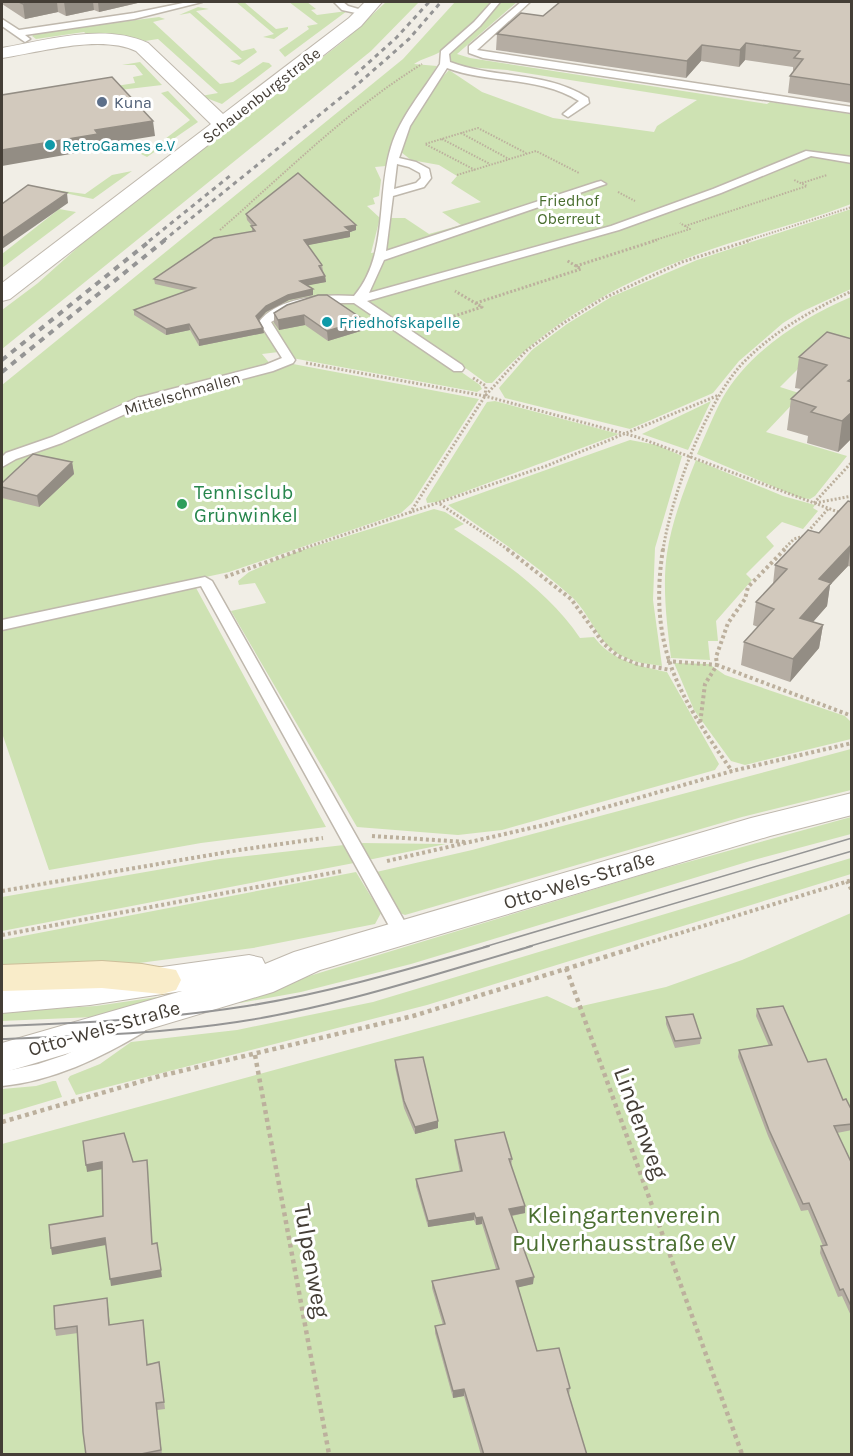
<svg xmlns="http://www.w3.org/2000/svg" width="853" height="1456" viewBox="0 0 853 1456" font-family="Karla,sans-serif">
<style>
.green{fill:#cee2b3}
.lines{fill:none;stroke-linecap:round;stroke-linejoin:round}
.service-casing{stroke:#bfb8ad;stroke-width:3}
.minor-casing{stroke:#bfb8ad;stroke-width:2}
.tertiary-casing{stroke:#bfb8ad;stroke-width:2}
.secondary-casing{stroke:#cdbe9a;stroke-width:2}
.path-far3{stroke:#bcb09d;stroke-width:2;stroke-dasharray:1.5 1.5;stroke-linecap:butt}
.path-far2{stroke:#bcb09d;stroke-width:3;stroke-dasharray:2 2;stroke-linecap:butt}
.path-far1{stroke:#bcb09d;stroke-width:4;stroke-dasharray:3 3;stroke-linecap:butt}
.path{stroke:#bcb09d;stroke-width:4.5;stroke-dasharray:4 4;stroke-linecap:butt}
.service{fill:#fff;fill-rule:evenodd}
.minor{fill:#fff;fill-rule:evenodd}
.tertiary{fill:#fff;fill-rule:evenodd}
.secondary{fill:#f9ecc9;fill-rule:evenodd}
.tram-far1{stroke:#959595;stroke-width:1.5}
.tram{stroke:#959595;stroke-width:2}
.rail-far1{stroke:#959595;stroke-width:3;stroke-dasharray:4.5 4.5;stroke-linecap:butt}
.rail{stroke:#959595;stroke-width:4;stroke-dasharray:6 6;stroke-linecap:butt}
.wall{fill:#b5ada3}
.shaded-wall{fill:#938d84}
.building{fill:#d2c9bd;stroke:#938d84;stroke-width:1.5}
.service-dot{fill:#5c6f8a;stroke:#fff;stroke-width:2}
.culture-dot{fill:#0f9aa8;stroke:#fff;stroke-width:2}
.leisure-dot{fill:#2e9e5b;stroke:#fff;stroke-width:2}
.labels{text-anchor:middle;stroke-width:6;stroke-linejoin:round;paint-order:stroke}
.far-street-label{font-size:16px;fill:#443e36;stroke:#fff}
.far-service-label{font-size:16px;fill:#4e5e75;stroke:#fff;text-anchor:start}
.far-culture-label{font-size:16px;fill:#0d838f;stroke:#fff;text-anchor:start}
.far-park-label{font-size:16px;fill:#4a6f30;stroke:#fff}
.leisure-label{font-size:20px;fill:#27864d;stroke:#fff;text-anchor:start}
.street-label{font-size:20px;fill:#443e36;stroke:#fff}
.near-street-label{font-size:24px;fill:#443e36;stroke:#fff}
.near-park-label{font-size:24px;fill:#4a6f30;stroke:#fff}
</style>
<rect width="100%" height="100%" fill="#f1eee6"/>
<path class="green" d="M236,2h8l32,27 12,-2v2l-14,10 -11,-2 11,-3z
M289,2h18l9,7 -5,1 6,5 30,-4 -62,46 -6,-7 30,-21 -2,-3 11,-2z
M386,2h33l-48,49 -369,298v-39l36,-27 57,-51 250,-192z
M455,2h37c-12,15 -34,42 -52,50 -9,5 -17,6 -26,12l23,2 -42,70 -9,30 -11,1 6,13 -2,16 -6,2 2,6 -8,2 13,12 -9,35 16,-2 4,-33h14l24,16 32,-9 -19,-13 39,-10 -30,-19 6,-7 -18,-11 -28,-5 -10,-8c-2,-17 35,-69 48,-82l33,22 71,26 101,14 3,-6 40,-26 -190,-30 -54,-4 -4,-3 -1,-9 33,-29 19,-23h17l-60,52 13,4 297,46 3,-2 81,12v90c-39,15 -81,26 -121,39 -91,30 -173,69 -238,140h-6l-22,-16 -7,2 23,16 2,4 -5,3 -185,-34 -5,-7 -25,3 9,11 -153,40 -69,35 -47,18v-73l401,-326z
M198,7l11,2 -13,2 46,40 12,-3 3,4 -18,13 -9,-4 12,-2 -52,-46 -11,2z
M159,17l6,2 -12,3 67,62 13,-2 30,-20 6,1 3,3 -50,38 -21,-8 17,-3 -60,-54 -13,2 -25,-6 -30,2 -6,-5 -48,7 -4,-3 4,-3z
M140,62l22,23 -160,19 133,-21 -2,-6 10,-2 -8,-10h-13z
M168,91l30,31 -51,35 -6,-3 1,-4 19,-8 29,-22 -29,-27z
M132,171l-39,28 -52,-11 44,6 27,-19z
M59,209l17,3 -74,56v-14z
M851,209v80l-50,23 -18,11 -44,38 -26,32 -83,36 -125,-31 -6,-10 33,-38 35,-26 44,-27 86,-37z
M851,297v51l-37,5 -34,34 22,7 -36,38 81,24 -32,40 -5,3 -10,-1 -103,-44c8,-18 16,-38 25,-55 26,-47 81,-82 129,-102z
M293,364l186,35 -67,104 -11,10 -172,59 -227,49v-155l12,-7 120,-51z
M495,401l124,33 -182,68 -10,1 -1,-4 61,-97z
M711,401l-23,49 -46,-16z
M630,440l27,5 25,11 -27,92 -2,52 9,66c-13,-2 -28,-3 -40,-10 -23,-11 -31,-40 -49,-58 -38,-35 -83,-64 -125,-93z
M696,460l87,36 32,9 -2,3 5,3 -15,18 -21,-7 -16,15 8,9 -28,28 6,6 -36,41 2,20h-10l2,19 -39,-2c-4,-34 -9,-71 -4,-105 5,-32 17,-63 29,-93z
M434,509l11,3 19,12 -10,5c46,30 95,63 126,109l14,-1c18,24 45,29 73,35l52,92 -4,6 -213,60 -44,5 -101,-8 -126,-216 35,-8 -11,-20 -16,2 -1,-4 11,-9 44,-19z
M195,586l131,241 -125,16 -152,27 -47,-137v-103z
M674,663l35,1 16,11 120,41 6,6v17l-106,26 -14,-4 -37,-51z
M851,749v41l-109,27 -337,98 -8,-3 -25,-39 100,-23z
M851,817v17l-101,27 -339,103 -110,28 -61,11 -13,-2 421,-128z
M361,843l85,1 -78,16z
M344,845l10,18 -352,68v-34l218,-38z
M851,858v16l-424,131 -351,90 -8,-16 2,-3 30,-12 31,-22 106,-12 136,-28z
M356,872l25,41 -6,11 -122,24 -129,17 -122,7v-32z
M851,913v541h-849v-310l545,-148 26,12 93,-21 76,-27z
M171,995l-55,21 -114,5v-9l94,-6z
M53,1081h3l6,16 -60,18v-26l34,-3z"/>
<g class="lines">
<g class="service-casing">
<path id="service" d="M188,2h14l-68,17 -109,16 5,4 -5,3 -23,-16v-7l17,11 115,-17z
M334,2h9l5,4 21,6 -4,3 -23,-5z
M492,2h8l-20,24 -31,28 1,8c45,17 96,9 138,36l1,5 -21,14 -5,-3 16,-13c-39,-25 -89,-17 -132,-33l-37,58 -11,32 17,4 13,7 2,9 -7,9 -31,9 -7,55 211,-69 4,-1 5,3 -222,76 -15,33 242,-67 102,-37 93,-38 46,6v6l-41,-7 -90,37 -102,37 -252,71 95,64 2,3 -2,3h-8l-100,-68h-36l-31,10 -16,9 24,38 -2,3 -20,8 -126,33 -85,39 -46,16 -14,8v-10l4,-4 46,-16 85,-39 128,-33 17,-7 -23,-36c18,-25 66,-28 95,-26 35,-41 22,-101 37,-149 9,-30 32,-56 49,-83l1,-13 33,-29zM397,164l12,3 11,6 1,5 -5,5 -22,6z
M521,2h9l-53,48 375,57v6l-369,-55 -14,-5v-7z
M205,577l7,4 199,352 -2,5 -7,1 -7,-1 -2,-5 -192,-347 -199,44v-10z
M137,1020l7,2 3,5 -3,5c-44,26 -91,49 -142,54v-14l36,-8 27,-9z"/>
</g>
<g class="minor-casing">
<path id="minor" d="M365,2h17l-21,24 -351,273 -8,2v-18l209,-159 -75,-73c-35,-17 -96,1 -134,7v-10c45,-8 102,-25 146,-5l75,71 126,-96z"/>
</g>
<g class="tertiary-casing">
<path id="tertiary" d="M852,793v22l-82,21 -450,134 -47,22 -271,81v-30l180,-52 -92,14 -88,8v-28l88,-8 159,-22 13,3 3,6 29,-12 457,-134z"/>
</g>
<g class="secondary-casing">
<path id="secondary" d="M102,961l40,3 34,6 5,10 -5,10 -14,4 -60,-6 -100,3v-26z"/>
</g>
<path class="path-far3" d="M461,133l48,26
M442,139l48,25
M475,170l-50,-26 53,-16 48,25
M457,175l79,-24 43,22
M802,183l25,-8
M618,192l17,9
M685,226l122,-40 -13,-6
M220,230c65,-57 129,-121 202,-166
M652,241l38,-12 -10,-6
M746,241l106,-34"/>
<path class="path-far2" d="M576,266l81,-26
M476,303l105,-34 -15,-9
M427,325l55,-18 -27,-16
M306,363l179,33
M473,378l13,8 -1,10 152,41 204,76
M814,503l38,-41
M815,503l37,-7
M440,504l69,46
M410,513l75,-117 41,-45 36,-27 40,-25 80,-37 69,-22
M299,550l247,-84 173,-71
M663,550c8,-53 42,-145 78,-185 31,-33 71,-55 111,-74
M783,550l11,-11 10,-3 24,-27"/>
<path class="path-far1" d="M507,549l64,50 33,45 14,12 19,8 34,6
M663,549c-15,97 15,146 69,222
M785,549l-37,38 -3,12 -17,24 -12,34 1,8 135,51
M225,577l78,-28
M667,661l50,4 -12,19 -5,40
M372,836l94,6
M387,861l157,-36 188,-54 120,-28
M847,881l5,10
M2,891l237,-41 84,-12
M2,935l340,-64
M635,947l217,-67"/>
<path class="path" d="M566,968l176,486
M255,1055l74,399
M2,1122l158,-46 253,-60 227,-70"/>
<use href="#service" class="service"/>
<use href="#minor" class="minor"/>
<use href="#tertiary" class="tertiary"/>
<use href="#secondary" class="secondary"/>
<path class="tram-far1" d="M484,947l368,-109
M527,947l325,-96"/>
<path class="tram" d="M2,1026c82,-3 164,-7 245,-20 82,-13 162,-37 242,-60
M2,1039c79,-3 157,-5 235,-17 101,-15 198,-48 295,-76"/>
<path class="rail-far1" d="M355,75l42,-38 32,-35
M149,241l82,-66
M163,241l196,-158 50,-44 32,-37"/>
<path class="rail" d="M2,360l149,-120
M2,372l163,-132"/>
</g>
<path class="wall" d="M2,2h140l-43,10 -5,-2 -28,6 -8,-4 -33,7 -23,-15z
M852,2v101l-64,-10 2,-17 3,-3v-6l-48,-7 -6,7 -38,-6 -15,17 -190,-28 1,-16 46,-18z
M246,214l110,16 -6,2v5l-43,8 15,20 1,6 2,5 1,6 -19,3 6,4v6l-24,5 -23,12 -7,8 4,8 1,5 -65,13 -9,-16 -24,5 -32,-20v-5l52,-19 -31,-7 -1,-5 98,-48v-5l-5,-6z
M287,305l77,25 -36,11 -23,-16 -26,5 -5,-7v-10z
M852,339v99l-14,14 -31,-9 1,-7 -21,-6 4,-31 10,-10 -6,-1 4,-31z
M72,462l2,12 -35,33 -37,-9v-15z
M852,502v65l-4,-1 -18,19 -3,21 -14,16 10,3 -4,23 -29,34 -49,-17 3,-23 14,-15 -5,-2 3,-23 17,-18 2,-19 44,-32z
M757,1009l51,53 35,38 9,11v19l-15,3 15,31v154l-10,-22 -4,1 -18,-44 1,-7h2l-15,-36 -7,1 -33,-75 -30,-79 1,-7 30,-4 -13,-30z
M666,1017l35,21 -1,6 -25,4 -9,-24z
M395,1060l43,68 -23,6 -11,-26 -9,-41z
M455,1140l57,19 -1,7 14,40v7l-13,3 21,68 -15,3 19,64 33,37 -1,7 18,60h-106l-17,-59 -11,2 -18,-65v-7l8,-1 -11,-37v-7l64,-12 -14,-45 -6,1 -2,-5 -46,7 -12,-41v-7l44,-7 -5,-25z
M107,1298l3,27 34,2 3,37 12,-2 6,47 -8,1 5,45h-76l-8,-122 -22,3 -1,-7z"/>
<path class="shaded-wall" d="M34,2h23l1,10 -33,7 -2,-15z
M64,2h29l1,8 -28,6z
M98,2h44l-43,10z
M746,43l-1,17 -6,7 1,-17z
M702,45l-1,16 -15,17 1,-17z
M153,121l2,15 -56,9v4l-97,17v-16l93,-20z
M67,193l1,10 -66,46v-11z
M356,225v5l-6,2v5l-46,9v-6l41,-13z
M325,276l1,6 -26,5v-6z
M313,289v6l-24,5 -23,12 -9,10 -1,-6 10,-10 22,-11z
M304,315l1,10 -26,5 -1,-10z
M364,320v10l-36,11 -1,-10z
M189,324l1,6 -24,5v-6z
M263,328l1,5 -65,13v-6z
M852,412v26l-14,14 4,-31z
M72,462l2,12 -35,33 -2,-11z
M851,544l-3,22 -18,19 -3,21 -30,34 3,-22 19,-39z
M823,625l-4,23 -29,34 3,-23z
M438,1121v7l-23,6v-7z
M102,1162l1,7 -16,3 -1,-7z
M525,1206v7l-16,3v-7z
M474,1213v7l-46,7v-6z
M482,1217v7l-6,1v-7z
M105,1238l1,7 -54,10 -1,-7z
M161,1270l1,7 -51,9 -1,-7z
M534,1277l-1,7 -17,4v-7z
M464,1389v7l-11,2v-7z"/>
<path class="building" d="M19,2h15l-11,2z
M560,2h292v83l-62,-9 13,-17 -9,-1 6,-7 -54,-8 -6,7 -38,-5 -15,16 -190,-27 24,-21 22,3z
M112,77l41,44 -58,9 3,4 -96,16v-55z
M298,173l58,52 -11,2 5,4 -46,9 18,25 -3,1 6,10 -25,5 13,8 -25,6 -22,11 -10,10 7,12 -64,12 -10,-16 -23,5 -32,-19 61,-22 -41,-9 60,-41 41,-7 -4,-5 5,-1 -10,-11z
M28,185l39,8 -65,45v-34z
M318,295h9l37,25 -37,11 -23,-16 -26,5 -4,-7 13,-8z
M827,332l25,7v39l-4,3 4,1v30l-10,9 -31,-9 5,-5 -25,-8 36,-34 -28,-8z
M33,454l39,8 -35,34 -35,-9v-4z
M848,501l4,1v42l-33,35 12,4 -31,35 23,7 -30,34 -49,-17 30,-33 -18,-7 31,-33 -12,-4 33,-35 11,3z
M783,1006l25,56 18,-3 17,41 3,-1 6,12v13l-18,2 18,38v144l-9,-19 -3,1 -19,-44 6,-1 -18,-42 -6,1 -34,-74 -30,-80 33,-5 -15,-36z
M693,1014l8,24 -26,3 -9,-24z
M423,1057l15,64 -23,6 -11,-26 -9,-41z
M504,1132l8,27h-3l16,47 -16,3 25,68 -18,4 21,70 22,-3 11,40 -3,1 20,66h-103l-20,-66 -11,2 -18,-65 10,-2 -13,-43 67,-12 -17,-52 -6,1 -2,-5 -46,8 -12,-42 46,-8 -7,-31z
M124,1133l9,29 14,-2 5,84 5,-1 4,27 -51,9 -5,-41 -54,10 -2,-23 54,-9 -1,-54 -16,3 -3,-24z
M107,1298l2,27 34,-5 4,45 12,-3 5,40 -8,1 5,47 -25,5h-50l-3,-23 -6,-106 -22,3 -1,-23z"/>
<circle class="service-dot" cx="102" cy="102" r="6"/>
<g class="culture-dot">
<circle cx="50" cy="145" r="6"/>
<circle cx="327" cy="322" r="6"/>
</g>
<circle class="leisure-dot" cx="182" cy="504" r="6"/>
<g class="labels">
<g class="far-street-label">
<text transform="translate(261 95) rotate(-38)" y="6">Schauenburgstraße</text>
<text transform="translate(182 393) rotate(-16)" y="6">Mittelschmallen</text>
</g>
<g class="far-service-label">
<text x="114" y="108">Kuna</text>
</g>
<g class="far-culture-label">
<text x="62" y="151">RetroGames e.V</text>
<text x="339" y="328">Friedhofskapelle</text>
</g>
<g class="far-park-label">
<text x="569" y="206">Friedhof<tspan x="569" dy="18">Oberreut</tspan></text>
</g>
<g class="leisure-label">
<text x="194" y="499">Tennisclub<tspan x="194" dy="23">Grünwinkel</tspan></text>
</g>
<g class="street-label">
<text transform="translate(579 880) rotate(-17)" y="7">Otto-Wels-Straße</text>
<text transform="translate(104 1028) rotate(-16)" y="7">Otto-Wels-Straße</text>
</g>
<g class="near-street-label">
<text transform="translate(641 1123) rotate(70)" y="8">Lindenweg</text>
<text transform="translate(312 1261) rotate(80)" y="8">Tulpenweg</text>
</g>
<g class="near-park-label">
<text x="624" y="1223">Kleingartenverein<tspan x="624" dy="28">Pulverhausstraße eV</tspan></text>
</g>
</g>
<rect width="853" height="1456" fill="none" stroke="#443e36" stroke-width="6"/>
</svg>
